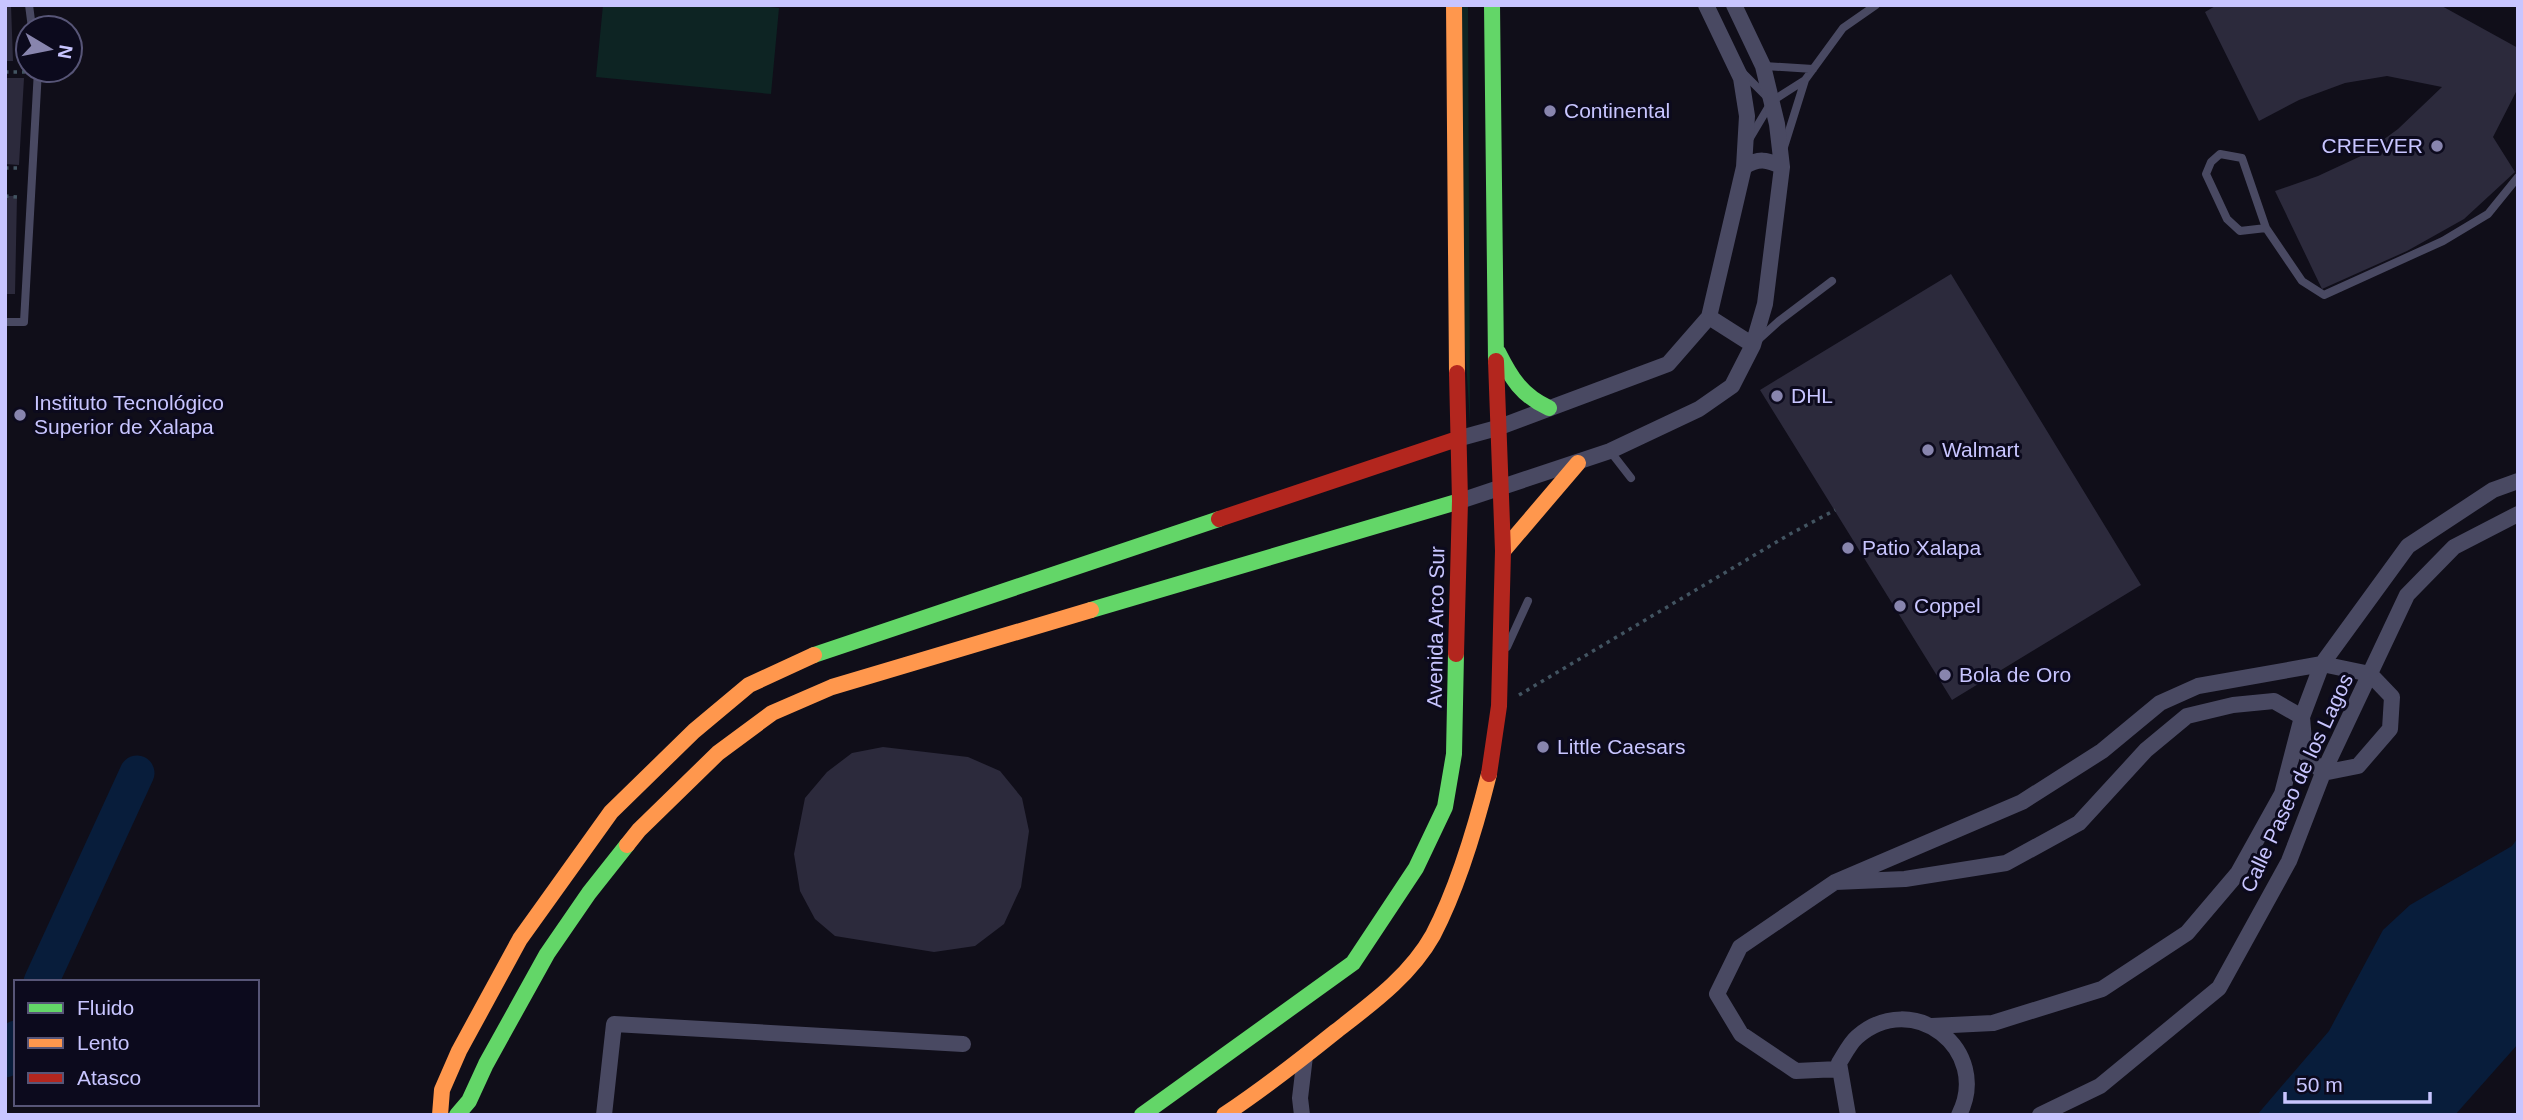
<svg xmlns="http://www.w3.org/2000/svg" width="2523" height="1120" viewBox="0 0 2523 1120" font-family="Arial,sans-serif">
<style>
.green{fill:#0d2423}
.water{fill:#081d3b}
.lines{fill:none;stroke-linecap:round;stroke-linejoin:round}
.river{stroke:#081d3b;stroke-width:35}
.building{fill:#2c2a3c}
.path{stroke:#425461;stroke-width:3.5;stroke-dasharray:3.5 5;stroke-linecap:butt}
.lane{stroke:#494962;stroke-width:8}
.street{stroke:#494962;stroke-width:16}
.fast{stroke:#63d668;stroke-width:16}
.slow{stroke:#ff974d;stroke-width:16}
.jam{stroke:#b3261e;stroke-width:16}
.poi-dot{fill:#8885ae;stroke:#0c0a1d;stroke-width:2.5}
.labels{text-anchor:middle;stroke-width:6;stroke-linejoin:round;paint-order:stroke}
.poi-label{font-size:21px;fill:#c8c5ff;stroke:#0c0a1d;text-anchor:start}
.street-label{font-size:21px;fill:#c8c5ff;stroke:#0c0a1d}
</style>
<rect width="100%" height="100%" fill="#100e19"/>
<path class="green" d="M603,5h151l25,3 -8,86 -175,-17z
M1455,5h13l2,418 -15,-233z"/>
<path class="water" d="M2518,838v206l-63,71h-198l72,-84 54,-101 27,-25 102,-59z"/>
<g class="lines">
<path class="river" d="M41,982l96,-209
M5,1060l11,-22"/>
</g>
<path class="building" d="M5,5h6l2,56h-8z
M2217,5h223l78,43v40l-25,49 22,35 -51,47 -57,32 -85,38 -47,-98 43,-15 43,-20 37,-27 44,-42 -55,-11 -42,7 -46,17 -40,21 -54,-109z
M5,78h19l-5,87 -14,-1z
M5,196h12l-2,98h-10z
M1951,274l190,311 -189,115 -192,-310z
M883,747l85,10 32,14 22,27 7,33 -8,56 -17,37 -29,22 -41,6 -99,-16 -20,-17 -15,-28 -6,-37 11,-56 22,-26 25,-19z"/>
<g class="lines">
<path class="path" d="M5,72h20
M5,168h16
M5,196l12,1
M1519,695l271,-161 45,-24"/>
<path class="lane" d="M29,5l3,23
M1764,66l49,3
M1742,72l25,25
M1750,138l22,-37 33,-21 38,-52 33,-23
M1784,147l21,-67
M2266,228l-26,3 -13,-12 -21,-45 5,-12 9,-8 22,4 24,70 36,53 22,14 119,-54 45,-27 30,-37
M5,322h19l14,-252
M1758,340l21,-19 53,-40
M1610,451l21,27
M1507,647l21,-46"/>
<path class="street" d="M1744,167c14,-9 23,-8 38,0
M1709,317l44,28
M1457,439l40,-11 171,-64 41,-47 35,-150 3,-51 -6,-38 -35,-73
M1460,501l150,-50 89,-42 33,-23 21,-41 12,-41 17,-137 -5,-43 -14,-58 -29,-61
M1835,882l70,-3 101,-16 73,-40 67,-73 41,-34 46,-11 41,-4 28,16 3,36 18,20 35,-7 32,-37 2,-32 -22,-23 -48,-10 -124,22 -38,17 -58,48 -80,51 -187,80 -95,65 -23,47 24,40 55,37 43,-2
M1932,1026l61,-3 109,-34 85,-56 51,-60 44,-79 20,-77 20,-53 86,-118 85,-56 25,-9
M604,1115l10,-91 349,20
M1302,1115l-2,-17 5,-42
M1848,1115l-9,-52c5,-8 11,-20 18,-26 56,-49 135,13 102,78
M2040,1115l60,-29 119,-98 70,-127 34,-88 84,-178 47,-48 64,-33"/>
<path class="fast" d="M1492,5l4,356
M1498,352c13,26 24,44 51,56
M1091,610l369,-109
M814,655l405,-136
M457,1115l12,-14 17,-37 61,-110 42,-61 38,-48
M1142,1115l211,-152 63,-95 29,-61 9,-53 2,-100"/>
<path class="slow" d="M1454,5l3,368
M1503,551l75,-88
M627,845l12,-15 79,-77 54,-40 60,-26 259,-77
M440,1115l2,-25 17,-39 61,-112 91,-127 83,-81 55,-46 65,-30
M1224,1115c39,-26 75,-54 111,-83 36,-28 75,-56 98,-97 25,-48 43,-109 56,-161"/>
<path class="jam" d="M1219,519l238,-80
M1456,654l4,-153 -3,-128
M1489,774l10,-68 4,-155 -7,-190"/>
</g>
<g class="poi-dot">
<circle cx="1550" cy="111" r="7"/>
<circle cx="2437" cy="146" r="7"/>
<circle cx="1777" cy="396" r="7"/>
<circle cx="20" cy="415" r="7"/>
<circle cx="1928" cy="450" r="7"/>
<circle cx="1848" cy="548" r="7"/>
<circle cx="1900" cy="606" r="7"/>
<circle cx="1945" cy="675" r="7"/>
<circle cx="1543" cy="747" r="7"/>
</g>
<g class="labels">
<g class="poi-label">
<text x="1564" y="118">Continental</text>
<text x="2423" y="153" text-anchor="end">CREEVER</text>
<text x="1791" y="403">DHL</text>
<text x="34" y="410">Instituto Tecnológico<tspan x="34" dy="24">Superior de Xalapa</tspan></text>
<text x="1942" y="457">Walmart</text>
<text x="1862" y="555">Patio Xalapa</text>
<text x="1914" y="613">Coppel</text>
<text x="1959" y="682">Bola de Oro</text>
<text x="1557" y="754">Little Caesars</text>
</g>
<g class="street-label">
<text transform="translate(1436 627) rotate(-89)" y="7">Avenida Arco Sur</text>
<text transform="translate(2297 783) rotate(-65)" y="7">Calle Paseo de los Lagos</text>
</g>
</g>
<rect width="2523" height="1120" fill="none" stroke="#c8c5ff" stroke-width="14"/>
<rect x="14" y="980" width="245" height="126" fill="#0c0a1d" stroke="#575577" stroke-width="2"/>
<rect x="28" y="1003" width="35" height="10" fill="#63d668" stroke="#575577" stroke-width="2"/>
<text x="77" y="1015" font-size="21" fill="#c8c5ff">Fluido</text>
<rect x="28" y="1038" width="35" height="10" fill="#ff974d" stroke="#575577" stroke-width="2"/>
<text x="77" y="1050" font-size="21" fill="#c8c5ff">Lento</text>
<rect x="28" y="1073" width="35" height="10" fill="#b3261e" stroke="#575577" stroke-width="2"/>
<text x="77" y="1085" font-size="21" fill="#c8c5ff">Atasco</text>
<g transform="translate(49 49) rotate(100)"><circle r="33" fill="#0c0a1d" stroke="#575577" stroke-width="2"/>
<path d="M0-5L12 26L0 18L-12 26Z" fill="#8885ae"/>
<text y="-10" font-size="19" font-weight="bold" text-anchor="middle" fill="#c8c5ff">N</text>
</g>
<path d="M2285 1092v10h145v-10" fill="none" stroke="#c8c5ff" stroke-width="3.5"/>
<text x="2296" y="1092" font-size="21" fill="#c8c5ff" stroke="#0c0a1d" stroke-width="5" paint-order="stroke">50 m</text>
</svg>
